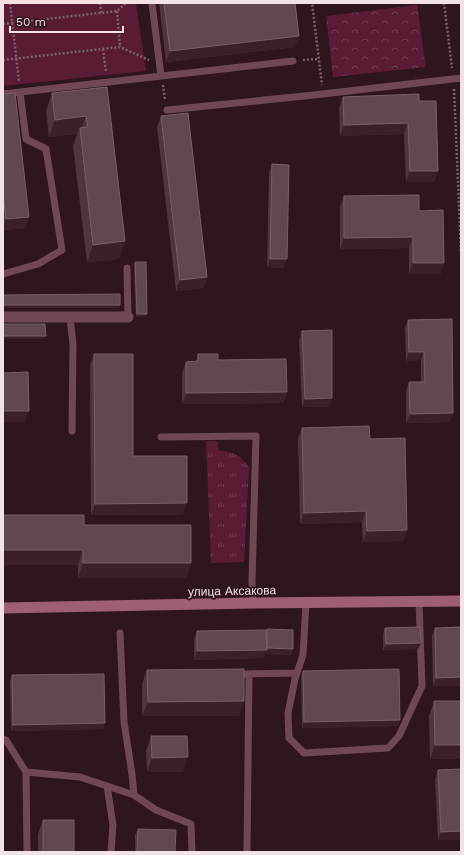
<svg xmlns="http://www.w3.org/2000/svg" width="464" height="855" viewBox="0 0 464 855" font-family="'Work Sans',sans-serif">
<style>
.grass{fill:url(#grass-tufts)}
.forest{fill:url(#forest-crowns)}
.park{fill:#5a1c34}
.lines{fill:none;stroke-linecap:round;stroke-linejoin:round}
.path{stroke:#79626a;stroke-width:2.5;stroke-dasharray:2 2;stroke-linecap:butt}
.service{stroke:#704855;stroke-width:7}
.minor{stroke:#704855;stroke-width:11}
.secondary{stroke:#9e5f74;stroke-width:11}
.wall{fill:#4f353e}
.shaded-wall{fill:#3b2029}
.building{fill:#614750;stroke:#786067}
.labels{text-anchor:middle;stroke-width:4;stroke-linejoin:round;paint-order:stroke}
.street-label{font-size:12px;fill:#f3e1e6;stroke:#2e151e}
</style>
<defs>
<pattern id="grass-tufts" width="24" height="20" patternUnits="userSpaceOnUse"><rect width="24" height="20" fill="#5a1c34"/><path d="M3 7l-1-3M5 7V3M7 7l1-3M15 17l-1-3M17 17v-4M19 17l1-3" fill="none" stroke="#723d51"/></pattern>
<pattern id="forest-crowns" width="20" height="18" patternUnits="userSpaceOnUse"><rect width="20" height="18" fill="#5a1c34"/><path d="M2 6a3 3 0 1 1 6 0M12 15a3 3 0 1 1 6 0" fill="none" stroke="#723d51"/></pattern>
</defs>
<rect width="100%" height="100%" fill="#2e151e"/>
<path class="grass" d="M206,441h12v9c17,3 20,3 31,17l-5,95 -33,1z"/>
<path class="forest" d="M417,5l9,62 -93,10 -7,-61z"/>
<path class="park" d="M3,3h133l10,68 -143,15z"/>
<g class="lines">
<path class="path" d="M10,3l9,79
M100,3l1,10
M314,3h-2l10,82
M444,3l8,65
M117,11l3,36
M3,24l114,-13 9,-8
M103,49l3,23
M3,60l117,-13 29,13
M303,60l16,-1
M163,85l2,15
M454,89l7,163"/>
<path class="service" d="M152,3l9,73
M3,94l290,-33
M167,110l147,-15 147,-17
M127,268l1,49
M3,274l35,-10 24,-14 -16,-101 -20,-10 -6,-47
M70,318l3,26 -1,87
M161,437l95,-1 -4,145 1,22
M306,603l-3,52 -8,24 -7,34 1,25 15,15 84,-5 11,-12 23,-50 -3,-85
M120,633l4,89 8,52 2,21 22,15 35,14 1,28
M246,674l51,-1
M3,739l3,1 20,32 1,80
M26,772l54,5 54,18
M107,786l6,39 -2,27
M247,852l2,-178"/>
<path class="minor" d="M3,317h125"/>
<path class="secondary" d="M3,608l250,-5 208,-2"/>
</g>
<path class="wall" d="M159,3h136v44l-129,15z
M107,87l18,154 -6,18 -32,3 -14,-116 4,-12 -28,3 -3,-26 6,-18z
M3,94l26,123 -4,11 -22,2z
M343,97l76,4 19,70 -4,11h-28l-2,-48 -64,2 -1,-28z
M161,116l46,161 -4,11 -27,3 -19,-164z
M272,164l15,95 -4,9 -16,-1 2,-94z
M344,196l75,15 25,52 -4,11h-31v-26l-69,1v-42z
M135,262l12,52 -1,3h-10l-2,-52z
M452,319l-2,103 -44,1v-32l3,-9h12v-22l-15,1 -1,-33 3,-8z
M302,331l27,76h-27l-3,-67z
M94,354l39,102 50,59h-92l-1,-150z
M198,354l20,6 69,32 -4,11 -101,1v-31l4,-11 10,-1z
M302,428l68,11 37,91 -4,11 -40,1 -1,-20 -62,2 -2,-85z
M3,515l81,10 107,38 -5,15h-108v-13h-75z
M461,627l-28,59 -1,-50 3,-8z
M385,628l36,15 -3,6 -35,1v-16z
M267,629l24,26 -26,-1 -2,4 -69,2v-20l3,-9 69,1z
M147,670l92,46h-97v-32z
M303,671l97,49 -2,6 -96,2 -1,-51z
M12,675l93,48 -2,6 -92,2 -1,-50z
M434,701h27v53l-2,5h-29l-1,-43z
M151,736l32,36h-36l-1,-21z
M438,770l23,70h-23l-3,-61z
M43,820l31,32h-36v-18z
M138,829l37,23h-40v-17z"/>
<path class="shaded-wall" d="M299,36l-4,11 -129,15 4,-11z
M86,116l-6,17v-5l-3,6 -28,3 6,-17z
M408,123l-4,11 -64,2 4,-11z
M410,171h28l-4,11h-28z
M29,217l-4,11 -22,2v-3l3,-8z
M413,237l-4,11 -69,1 4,-11z
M125,241l-6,18 -32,3 6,-17z
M270,259h17l-4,9 -16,-1z
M413,263h31l-4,11h-31z
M207,277l-4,11 -27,3 4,-11z
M3,305h117l-1,3h-116z
M137,314h10l-1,3h-10z
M3,336h43l-2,3h-41z
M409,352h15l-3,8 -15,1z
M287,392l-4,11 -101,1 4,-11z
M332,398l-3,9h-27l3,-8z
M3,411h26l-4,11h-22z
M453,413l-3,9 -44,1 4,-9z
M187,503l-4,12h-92l4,-11z
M366,511l-4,11 -62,2 4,-11z
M407,530l-4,11 -40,1 4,-11z
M3,550h80l-5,15h-75z
M83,563h108l-5,15h-108z
M421,643l-3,6 -35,1 3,-6z
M267,648l26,1 -2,6 -26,-1 -2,4 -69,2 3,-9 70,-1z
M461,677v9h-28l3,-8z
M244,701l-5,15h-97l6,-14z
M400,720l-2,6 -96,2 2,-6z
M105,723l-2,6 -92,2 2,-6z
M435,745h26v9l-2,5h-29z
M188,757l-5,15h-36l5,-14z
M461,831v9h-23l3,-8z"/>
<path class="building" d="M164,3h131l4,33 -129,15z
M107,87l18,154 -32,4 -13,-117 8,-1 -2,-11 -31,4 -3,-27z
M15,93l14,124 -23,2 -3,-24v-101z
M419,94v7h17l2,70h-28l-2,-48 -64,2 -1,-28z
M188,113l19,164 -27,3 -19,-164z
M272,164l17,1 -2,94h-17z
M419,195v16l24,-1 1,53h-31v-26l-69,1v-42z
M135,262h11l1,52h-10z
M120,294v11h-117v-10z
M452,319l1,94 -43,1 -1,-32h16l-1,-30h-15l-1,-32z
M3,324h42l1,12h-43z
M332,330v68l-27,1 -3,-68z
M94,354h39v102h54v47l-92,1z
M198,354h20v6l68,-1 1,33 -101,1v-31l12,-1z
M28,372l1,39h-26v-38z
M369,426l1,13 35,-1 2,92 -40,1 -1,-20 -62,2 -2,-85z
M3,515h81v10h107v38h-108v-13h-80z
M420,627l1,16 -35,1 -1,-16z
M461,627v50l-25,1 -1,-50z
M267,629l26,1v19l-26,-1z
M266,630l1,20 -70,1v-20z
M244,669v32l-96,1 -1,-32z
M399,669l1,51 -96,2 -1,-51z
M104,674l1,49 -92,2 -1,-50z
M434,701h27v44h-26z
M151,736h36l1,21 -36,1z
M461,769v62l-20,1 -3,-62z
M43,820h31v32h-31z
M138,829l38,1 -1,22h-38z"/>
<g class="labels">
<g class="street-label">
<text transform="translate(232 591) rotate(-1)" y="4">улица Аксакова</text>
</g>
</g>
<rect width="464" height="855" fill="none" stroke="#f3e1e6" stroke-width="8"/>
<path d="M10 26v6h113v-6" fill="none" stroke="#f3e1e6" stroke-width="2"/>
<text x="16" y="26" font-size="12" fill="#f3e1e6" stroke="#2e151e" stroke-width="3" paint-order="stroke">50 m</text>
</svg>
